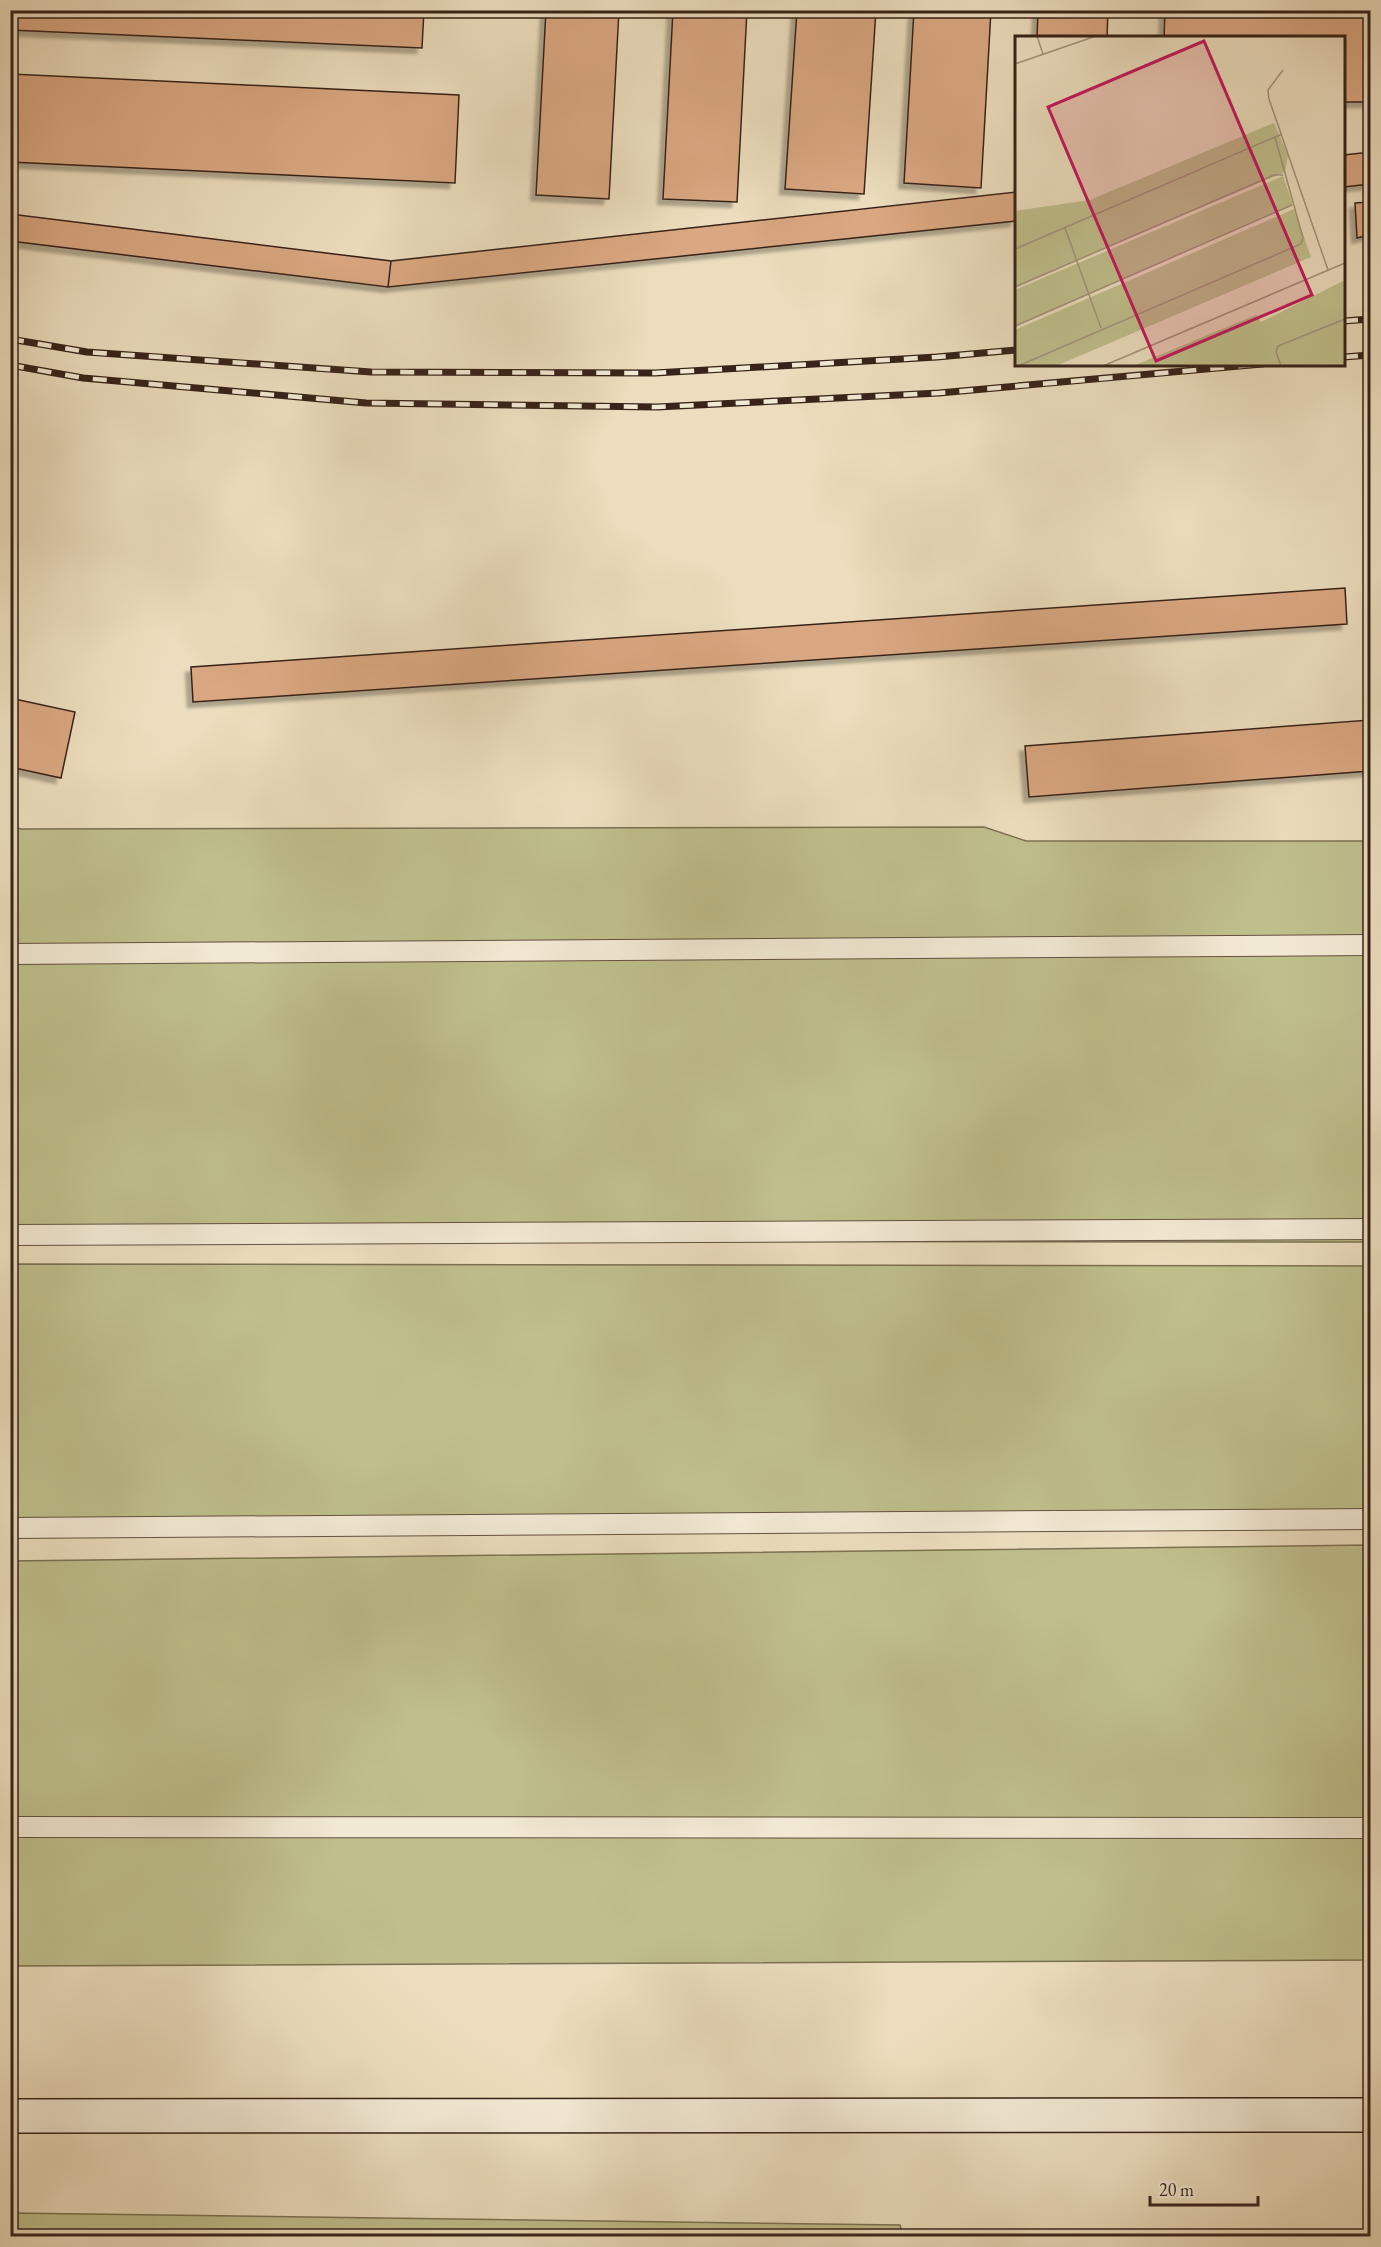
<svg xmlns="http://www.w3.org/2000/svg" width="1381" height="2247" viewBox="0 0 1381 2247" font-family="'EB Garamond',serif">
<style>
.green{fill:#bfbf8c;stroke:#7b7152;stroke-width:1.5}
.building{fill:#d9a781;stroke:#372319;stroke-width:1.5;filter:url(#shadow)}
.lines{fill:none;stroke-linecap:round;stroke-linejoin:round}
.lane-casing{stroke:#645242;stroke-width:22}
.secondary-casing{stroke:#372319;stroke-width:36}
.lane{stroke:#f2e9d4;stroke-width:20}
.secondary{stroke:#f2e9d4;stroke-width:33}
.rail-casing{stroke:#372319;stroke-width:7}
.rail{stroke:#f2e9d4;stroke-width:4.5;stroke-dasharray:14;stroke-linecap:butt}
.inset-road{fill:none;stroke:#a3937b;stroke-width:1.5}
.view{fill:#c2185b;fill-opacity:0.15;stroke:#c2185b;stroke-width:3}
.inset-edge{fill:none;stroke:#372319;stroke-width:3}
</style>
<defs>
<filter id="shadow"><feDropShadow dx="-5.5" dy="5.5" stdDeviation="1.5" flood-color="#0004"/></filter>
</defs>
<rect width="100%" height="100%" fill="#ebddbd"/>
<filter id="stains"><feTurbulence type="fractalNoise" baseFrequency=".00333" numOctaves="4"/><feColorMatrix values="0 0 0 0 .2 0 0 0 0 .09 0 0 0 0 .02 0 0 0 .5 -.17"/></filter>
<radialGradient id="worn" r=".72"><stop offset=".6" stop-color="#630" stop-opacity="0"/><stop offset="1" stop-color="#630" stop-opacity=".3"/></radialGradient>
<path class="green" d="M10,826l11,3 963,-2 42,14h344v401l-1359,-1z
M10,1264l1360,2v250l-1359,21z
M1370,1545v415l-1359,6 -1,-405z
M11,2213l889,12 3,11h-892z"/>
<path class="building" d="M10,10h414l-2,38 -412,-18z
M546,10h73l-10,189 -73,-4z
M673,10h74l-10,192 -74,-3z
M797,10h79l-12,184 -79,-5z
M914,10h77l-10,178 -77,-5z
M1038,10h70l-1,28h-70z
M1165,10h205v92h-26v-64h-180z
M10,74l449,21 -4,88 -445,-21z
M1370,152v32l-26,3v-32z
M1016,192v29l-628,66 3,-26z
M1370,202v33l-13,3 -2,-35z
M10,214l381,47 -3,26 -378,-46z
M1345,588l2,36 -1154,78 -2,-35z
M10,698l65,14 -14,66 -51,-11z
M1370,720v51l-341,26 -4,-51z"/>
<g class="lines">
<g class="lane-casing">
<path id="lane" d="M10,954l1360,-9
M10,1235l1360,-6
M10,1528l1360,-9
M10,1827l1360,1"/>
</g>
<g class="secondary-casing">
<path id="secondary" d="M10,2116l1360,-1"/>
</g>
<use href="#lane" class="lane"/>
<use href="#secondary" class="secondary"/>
<g class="rail-casing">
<path id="rail" d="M1344,321l26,-2
M10,339l77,13 284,20 284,1 282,-16 79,-7
M1344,357l26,-2
M10,365l73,13 283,25 291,4 282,-14 323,-29"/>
</g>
<use href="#rail" class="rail"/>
</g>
<g transform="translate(1015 36)">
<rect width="330" height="330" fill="#ebddbd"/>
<path d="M259,87l14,32 -3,17 -270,115v-76l75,-11zM268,140l10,29 -278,122v-37zM279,173l17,48 -255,109h-41v-36zM330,244v86h-212l123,-51 5,7z" fill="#bfbf8c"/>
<path class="inset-road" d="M22,0l6,18M0,28l81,-28M268,34l-15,20 1,9 59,171M50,192l36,100M0,213l267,-115M0,251l259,-112h9M0,290l277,-121M3,330l283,-122 2,-6 -28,-101M88,330l242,-103M266,330l-5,-14 2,-6 67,-27"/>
<path class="view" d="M189,5l108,254 -156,66 -108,-254z"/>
<rect width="330" height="330" class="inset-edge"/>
</g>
<rect width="1381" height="2247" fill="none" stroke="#ebddbd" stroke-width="36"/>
<rect x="12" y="12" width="1357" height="2223" fill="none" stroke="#372319" stroke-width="3"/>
<rect x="18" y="18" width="1345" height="2211" fill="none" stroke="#372319" stroke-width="1.5"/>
<path d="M1150 2196v9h108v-9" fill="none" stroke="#372319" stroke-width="3"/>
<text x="1159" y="2196" font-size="18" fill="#372319" stroke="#f2e9d4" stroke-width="4.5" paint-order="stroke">20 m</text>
<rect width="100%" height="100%" filter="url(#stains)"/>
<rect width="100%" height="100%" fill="url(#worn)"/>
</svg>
